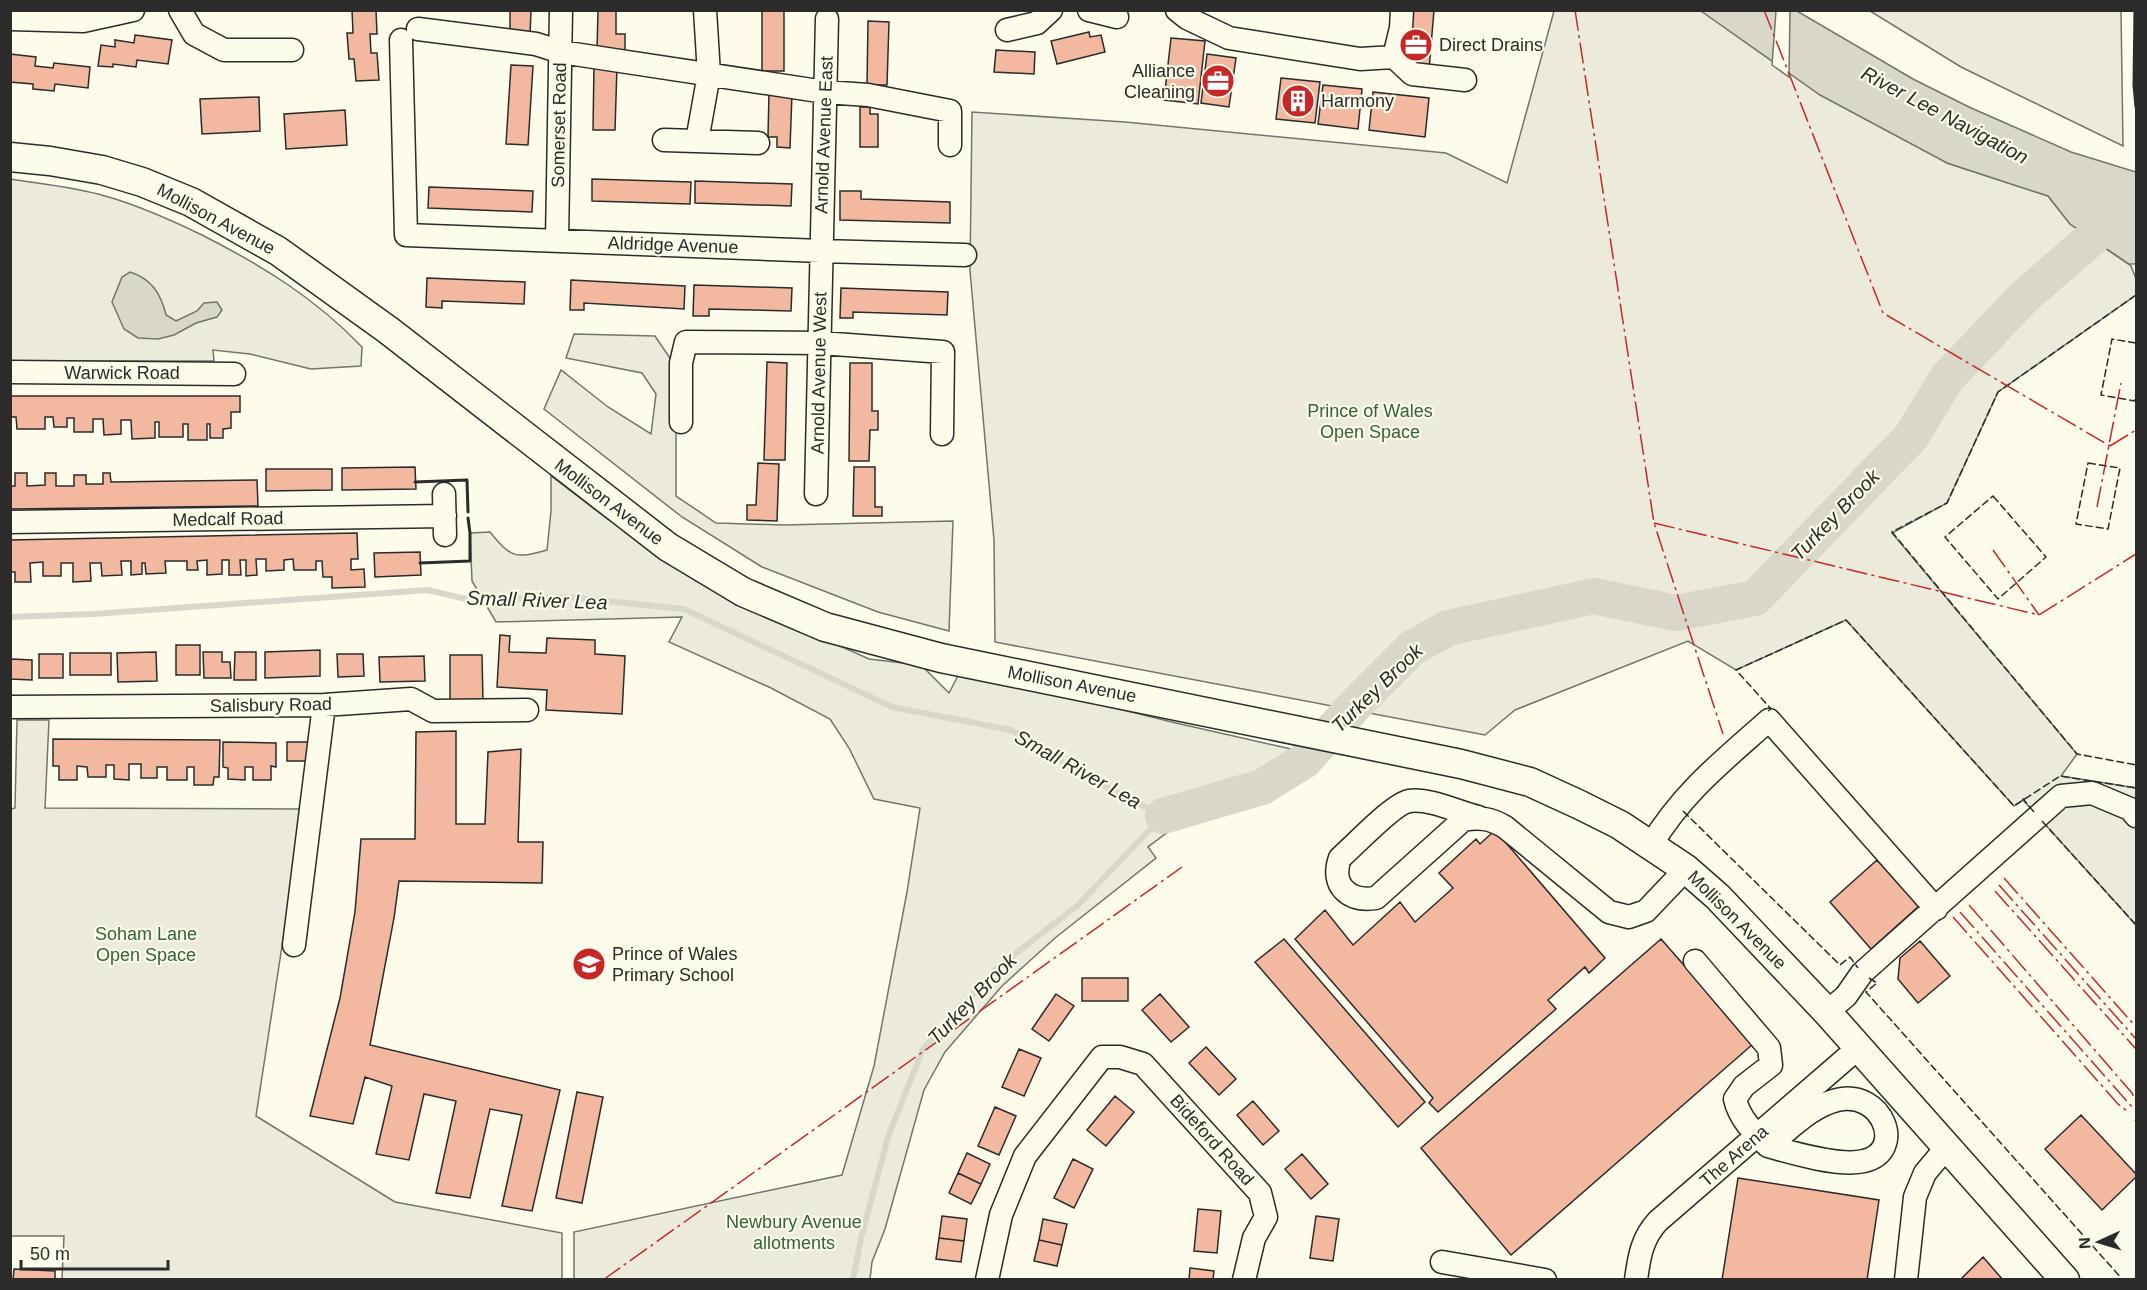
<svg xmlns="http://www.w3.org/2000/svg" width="2147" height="1290" viewBox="0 0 2147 1290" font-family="Arial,sans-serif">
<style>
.green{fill:#ecebdb;stroke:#74746e;stroke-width:1.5}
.water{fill:#d8d7c9;stroke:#74746e;stroke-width:1.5}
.pier{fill:#fdfbea;stroke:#74746e;stroke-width:1.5}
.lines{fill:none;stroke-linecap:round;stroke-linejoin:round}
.stream{stroke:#d8d7c9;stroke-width:6}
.river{stroke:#d8d7c9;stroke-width:36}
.building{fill:#f2b8a0;stroke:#2b2b2b;stroke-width:1.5}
.minor-casing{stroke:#2b2b2b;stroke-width:25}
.major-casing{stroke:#2b2b2b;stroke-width:31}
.minor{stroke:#fdfbea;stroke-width:22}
.major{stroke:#fdfbea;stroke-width:28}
.fence{stroke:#2b2b2b;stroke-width:1.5;stroke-dasharray:8 3;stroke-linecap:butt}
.wall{stroke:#2b2b2b;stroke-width:3}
.power{stroke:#c62828;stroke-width:1.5;stroke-dasharray:21 4.5 3 4.5;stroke-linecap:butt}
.labels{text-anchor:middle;stroke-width:4.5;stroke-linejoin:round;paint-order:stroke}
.poi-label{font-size:18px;fill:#2b2b2b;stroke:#fdfbea;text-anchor:start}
.street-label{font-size:18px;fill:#2b2b2b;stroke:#fdfbea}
.park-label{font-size:18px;fill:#34623c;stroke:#fdfbea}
.water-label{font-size:20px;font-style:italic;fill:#2b2b2b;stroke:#fdfbea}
</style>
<rect width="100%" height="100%" fill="#fdfbea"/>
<path class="green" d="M1554,11h149l244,152 101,33 22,28 61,42 5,13v16l-138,97 -51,111 -55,30 185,221 -16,22 75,12v137l-113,-125 -9,6 -168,-186 -110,50 -48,-29 -173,69 -30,25 -490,-93 -1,-102 -24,-269 2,-159 153,10 321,31 61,30z
M1870,11h251l2,135 -162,-79z
M10,179c32,5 65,8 95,17 33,9 66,24 97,39 61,31 113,63 160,112l-1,19 -50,3 -61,-15 -37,-4 1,11h-203z
M574,334l81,2 21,31v129l40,27 67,2 170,-4 -4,110 -71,-19 -116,-45 -80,-50 -138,-108 17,-39 47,37 43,27 5,-40 -14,-21 -76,-15z
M551,476l54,41 99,63 58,31 107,48 52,6 28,28 12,-23 215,53 150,34 -23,20 -38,18 -81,25 -36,27 8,11 -101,80 -53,48 -57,66 -21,38 -39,139 -13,33 -2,17h-296v-47l268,-57 32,-109 33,-174 13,-84 -46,-9 -25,-51 -19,-29 -59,-31 -102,-46 13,-25 -186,5 -24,-41 -2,-48 20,-1c21,26 25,27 57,18l4,-39z
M17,720h32l-4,88 258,1 -47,307 139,86 167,31v46h-500l2,-43h-53v-427l4,-1z"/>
<path class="water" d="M1701,11h96l116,68 56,28 102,45 65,20v92h-7l-59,-40 -22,-28 -101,-33 -127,-68z
M130,272c22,7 31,22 36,43l10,6 21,-10 7,-8 13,-1 5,8 -5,7 -21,6 -22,12 -16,4 -20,-1 -14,-9 -12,-27 10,-25z"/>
<path class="pier" d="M1776,11h14l-1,66 -17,-12z"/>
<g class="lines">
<path class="stream" d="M10,617l83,-3 335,-24 42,10 97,-3 117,12 208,98 119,23 76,47 76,39 -86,90 -79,61 -75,82 -34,85 -28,104 -8,42"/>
<path class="river" d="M1163,816l99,-29 42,-26 55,-60 53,-53 36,-20 146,-32 82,17 79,-15 156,-161 36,-59 77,-81 98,-85"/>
</g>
<path class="building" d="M352,10h24l1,24h-7l1,19h6l2,27 -23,1 -2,-22h-5l-2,-26h6z
M510,10h21l-1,25h-20z
M598,10h18v24h9v17h-28z
M762,10h22v61h-22z
M1411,10h23l-5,60 -24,-2z
M868,21l21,1 -2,63h-20z
M1089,32l1,5 11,-2 4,17 -48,12 -6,-23z
M135,35l37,5 -4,24 -31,-4 -1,7 -23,-3v3l-15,-1 3,-21 14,2v-7l19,3z
M1171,38l34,3 -7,63 -34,-4z
M996,50l39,2 -1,22 -40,-2z
M10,54l26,3 -1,9 18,2 1,-5 36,4 -2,21 -33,-4 -1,7 -21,-2v-5l-23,-2z
M1207,54l29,4 -7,49 -28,-4z
M511,65l22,1 -5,79 -22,-1z
M594,65l23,1 -2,64h-22z
M1281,78l39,4 -5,41 -39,-4z
M1323,85l39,4 -4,40 -40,-5z
M769,92l23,1 -2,55 -13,-1v-10h-9z
M1373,92l56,6 -4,39 -56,-7z
M259,97l1,34 -58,3 -2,-35z
M860,107h10v7h8v33h-18z
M345,110l2,35 -61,4 -2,-35z
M592,179l99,3 -1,22 -98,-3z
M695,181l97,3 -1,22 -96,-3z
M429,187l104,4 -1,21 -104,-4z
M840,191h21v8l89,3v21l-110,-3z
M427,278l98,4 -1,22 -82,-3v7l-16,-1z
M571,280l114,6 -1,23 -100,-6v7h-14z
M694,285l98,3 -1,23 -82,-2v7h-16z
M841,288l107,4 -1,23 -94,-3v6h-13z
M767,362l20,1 -2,97h-21z
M850,363h22v48h6v19h-8l-1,31h-20z
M10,396h230v16h-9v16l-8,1v9h-13v-14h-3v16h-19v-16h-5v13h-24v-15h-4v16l-23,1 -1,-19h-10v14l-17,1 -1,-16h-10v13h-19v-14h-7v9h-13l-1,-10h-8v12h-28l-1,-12h-6z
M758,463l21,1 -2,57 -30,-1v-15h9z
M415,467l1,22 -74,1v-22z
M854,467h21v40h7v9h-29z
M266,469h66v21l-66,1z
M15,473h12v13l18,-1v-12h11v13h18v-11h12v9h17v-11h7l1,9 146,-2 1,26 -248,3v-23h5z
M357,533l1,26h-7v11l13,-1 1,18 -33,1v-11h-9l-1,-16h-6v9h-22l-1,-11 -9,1v10l-18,1v-12h-10l1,16 -11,1v-16h-6l1,15h-12v-15h-7v14l-15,1v-15l-10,1 1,9h-11v-9h-22l1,12 -20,1 -1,-11h-3v11l-11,1v-14h-10l1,14 -20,1 -1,-13h-11l1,18 -18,1v-19h-12v13h-18v-14l-13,1 1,19h-16v-10h-5v-32z
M420,552l1,23 -46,2 -1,-24z
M500,635l10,1 -1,16 37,1 1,-15 48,2v14l30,2 -3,58 -76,-4 1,-20 -50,-3z
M176,645h24v30h-24z
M320,650v26l-55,2v-26z
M156,652l1,29 -39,1 -1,-29z
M203,652h19v10h8l1,16h-27z
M235,652h21v28h-22z
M70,653h41v22h-41z
M39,654h24v24h-24z
M337,654h26l1,22 -26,1z
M450,655h32l1,46h-33z
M424,656l1,25 -45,1 -1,-25z
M11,659l21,1v20l-22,-1z
M456,731v93h29l3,-72 33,-3 -3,93h25l-1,41 -143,-2 -5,37 -24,127 190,45 -28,121 -30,-5 20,-91 -32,-6 -20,89 -34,-5 20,-92 -32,-7 -15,66 -33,-6 16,-68 -27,-9 -12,47 -43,-8 30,-118 15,-86 6,-73h54l1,-107z
M53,739l167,1 -1,37h-5l-1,8h-19v-18h-7v13h-20v-13h-10v11h-16v-14h-12v16l-15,-1v-14h-8v12h-18l-1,-10 -10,-1v14h-18v-14h-6z
M223,742l53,1v24l-5,-1v14h-18v-13h-8v13l-17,-1v-11l-5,-1z
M287,742h24v19h-24z
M1495,830l110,128 -16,15 -4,-6 -37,33 8,9 -118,103 -9,-9 4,-5 -138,-159 30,-29 28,35 47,-43 15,20 38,-34 -14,-15 37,-34 4,5z
M1877,860l42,46 -48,43 -41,-47z
M1284,939l141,163 -27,25 -143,-165z
M1661,939l92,105 -242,211 -90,-107z
M1920,941l30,35 -32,27 -20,-24 2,-21z
M1082,978h46v23h-46z
M1056,994l18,12 -25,35 -17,-12z
M1160,994l29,33 -18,15 -29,-32z
M1206,1047l30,32 -17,16 -30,-32z
M1019,1049l22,9 -17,38 -22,-9z
M577,1092l26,5 -21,106 -26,-5z
M1115,1096l19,16 -28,34 -19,-16z
M1253,1101l26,30 -16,14 -26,-30z
M995,1107l21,9 -17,39 -21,-9z
M2081,1115l55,59v3l-34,33 -57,-61z
M967,1153l23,11 -9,20 -23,-11z
M1302,1154l26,30 -17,15 -26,-30z
M1073,1159l20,10 -19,39 -20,-10z
M958,1173l23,11 -10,20 -22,-11z
M1738,1178l141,22 -12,80h-145z
M1198,1209l23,2 -4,42 -23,-2z
M942,1216l25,3 -3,22 -25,-3z
M1316,1216l23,3 -6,42 -23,-3z
M1043,1219l24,5 -5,21 -23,-5z
M939,1238l25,3 -3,21 -25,-3z
M1039,1240l23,5 -5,21 -23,-5z
M1983,1257l20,23h-43z
M1190,1268l24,3 -1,9h-24z
M14,1269l41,2v9h-42z"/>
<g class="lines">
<g class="minor-casing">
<path id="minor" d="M180,10l14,24 30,16h68
M1089,10l28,7
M1177,10l10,8 42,20 131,21 34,-2 7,-29 1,-18
M10,19l73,2 50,-11
M418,29l118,15 25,8 264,40 43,3 82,16v34
M1007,30l30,-7 14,-13
M401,40l5,195 415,16 144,4
M1394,57l18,17 53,6
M664,140l94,3
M697,141l12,-67 -4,-64
M557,240l4,-230
M10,372l224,2
M681,422v-59l5,-21 135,1 122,9 -1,82
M444,494l1,41
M816,494l11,-475
M10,522l435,-6
M10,707l314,-2 87,-6 22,12 94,-1
M1478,817c-21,-5 -47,-19 -69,-16 -16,3 -55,45 -69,57 -10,28 9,44 36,40l87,-78c16,-3 27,-2 42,7l104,85 20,5 17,-6 40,-42
M1651,845c32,-53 73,-85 118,-125l167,189
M294,945l30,-240
M1695,961l74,87 2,17 -27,21 -9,13c4,19 19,34 33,47 21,-16 43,-40 69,-46 45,-11 70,51 27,61 -23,6 -72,-8 -96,-15
M1827,1012l19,-16 16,-23 199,-177 31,-3 38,16 6,7
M1442,1262l103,18
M987,1280l14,-65 24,-59 77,-99h18l23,7 117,129 6,24 -12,21 -10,42
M1636,1280c3,-23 6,-42 22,-59l199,-172
M1906,1280l9,-83 10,-24 21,-25"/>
</g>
<g class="major-casing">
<path id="major" d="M10,157l40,4 52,9 40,12 49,20 87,49 110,79 280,217 75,45 82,35 116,31 520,106 69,18 50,23 40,20 66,44 32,28 109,115 238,268"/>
</g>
<use href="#minor" class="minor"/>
<use href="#major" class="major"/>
<path class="fence" d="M2136,295l-138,97 -51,111 -55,29 185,222 59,11
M2136,343l-24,-4 -11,56 34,6 1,-10
M2088,463l32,5 -12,61 -32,-5z
M1993,496l53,61 -48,42 -53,-62z
M1768,711l3,-2 -35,-39 110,-50 168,186 46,-30 76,12
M2025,799h-2l11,13
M1683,811l157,154 10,-8 8,11
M2042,821l94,104
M1869,978l8,5 -11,9 257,288"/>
<path class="wall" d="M2135,10l-1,75 2,22
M415,482l52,-2 1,32
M420,563l50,-2v-28l-2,-15"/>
<path class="power" d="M1575,10l79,513 69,211
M1764,10l119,303 227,133
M2110,446l26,-16
M2097,507l24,-124
M1654,523l385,92 97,-61
M1993,550l46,65
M2004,878l132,149
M1999,885l137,154
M1995,891l141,158
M1969,905l163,188 4,9
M1960,912l172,195
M1953,917l165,187 9,7
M2135,1120l1,2
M603,1280l579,-413"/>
</g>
<defs>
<g id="office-disc" transform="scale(1.725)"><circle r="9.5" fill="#c62828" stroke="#fdfbea"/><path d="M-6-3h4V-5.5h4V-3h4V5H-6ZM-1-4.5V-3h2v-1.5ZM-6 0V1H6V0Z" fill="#fff"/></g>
<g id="building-disc" transform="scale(1.725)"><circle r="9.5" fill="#c62828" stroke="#fdfbea"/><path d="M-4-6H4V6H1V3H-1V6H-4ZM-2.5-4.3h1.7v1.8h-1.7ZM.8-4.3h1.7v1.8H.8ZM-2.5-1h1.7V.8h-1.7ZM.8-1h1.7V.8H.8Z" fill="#fff"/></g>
<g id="school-disc" transform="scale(1.725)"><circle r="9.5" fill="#c62828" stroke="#fdfbea"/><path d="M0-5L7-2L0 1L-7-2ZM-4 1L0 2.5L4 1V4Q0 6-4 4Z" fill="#fff"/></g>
</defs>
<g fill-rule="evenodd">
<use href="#office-disc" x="1416" y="45"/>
<use href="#office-disc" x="1218" y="81"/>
<use href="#building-disc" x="1298" y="101"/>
<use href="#school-disc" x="589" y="964"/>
</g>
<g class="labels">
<g class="poi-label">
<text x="1439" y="51">Direct Drains</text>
<text x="1195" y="77" text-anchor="end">Alliance<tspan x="1195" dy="21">Cleaning</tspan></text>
<text x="1321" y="107">Harmony</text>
<text x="612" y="960">Prince of Wales<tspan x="612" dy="21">Primary School</tspan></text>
</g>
<g class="street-label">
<text transform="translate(559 125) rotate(-89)" y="6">Somerset Road</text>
<text transform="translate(824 135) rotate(-88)" y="6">Arnold Avenue East</text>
<text transform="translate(216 219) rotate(28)" y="6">Mollison Avenue</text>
<text transform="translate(673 245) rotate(2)" y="6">Aldridge Avenue</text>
<text x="122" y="379">Warwick Road</text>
<text transform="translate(819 373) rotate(-89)" y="6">Arnold Avenue West</text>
<text transform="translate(609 502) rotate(37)" y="6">Mollison Avenue</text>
<text transform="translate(228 519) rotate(-1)" y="6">Medcalf Road</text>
<text transform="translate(1072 684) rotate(11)" y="6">Mollison Avenue</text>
<text transform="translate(271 705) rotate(-1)" y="6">Salisbury Road</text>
<text transform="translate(1737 920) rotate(45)" y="6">Mollison Avenue</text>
<text transform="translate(1212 1140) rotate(48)" y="6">Bideford Road</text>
<text transform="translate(1734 1156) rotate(-41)" y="6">The Arena</text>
</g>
<g class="park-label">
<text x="1370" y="417">Prince of Wales<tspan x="1370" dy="21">Open Space</tspan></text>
<text x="146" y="940">Soham Lane<tspan x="146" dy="21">Open Space</tspan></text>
<text x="794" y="1228">Newbury Avenue<tspan x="794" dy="21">allotments</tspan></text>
</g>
<g class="water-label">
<text transform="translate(1945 115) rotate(28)" y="7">River Lee Navigation</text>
<text transform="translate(1835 515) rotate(-46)" y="7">Turkey Brook</text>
<text transform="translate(537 600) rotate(2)" y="7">Small River Lea</text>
<text transform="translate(1377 688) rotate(-44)" y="7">Turkey Brook</text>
<text transform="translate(1078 769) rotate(29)" y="7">Small River Lea</text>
<text transform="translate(972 999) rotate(-46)" y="7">Turkey Brook</text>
</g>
</g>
<rect width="2147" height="1290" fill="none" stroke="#2b2b2b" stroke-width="24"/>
<g transform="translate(2099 1242) rotate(266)" stroke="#fdfbea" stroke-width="4.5" paint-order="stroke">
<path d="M0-4.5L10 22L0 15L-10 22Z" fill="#2b2b2b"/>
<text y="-9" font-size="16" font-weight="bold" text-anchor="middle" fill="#2b2b2b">N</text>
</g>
<path d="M21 1260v9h147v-9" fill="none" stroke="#2b2b2b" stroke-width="3"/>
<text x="30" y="1260" font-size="18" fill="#2b2b2b" stroke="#fdfbea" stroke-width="4.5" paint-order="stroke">50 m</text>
</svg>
